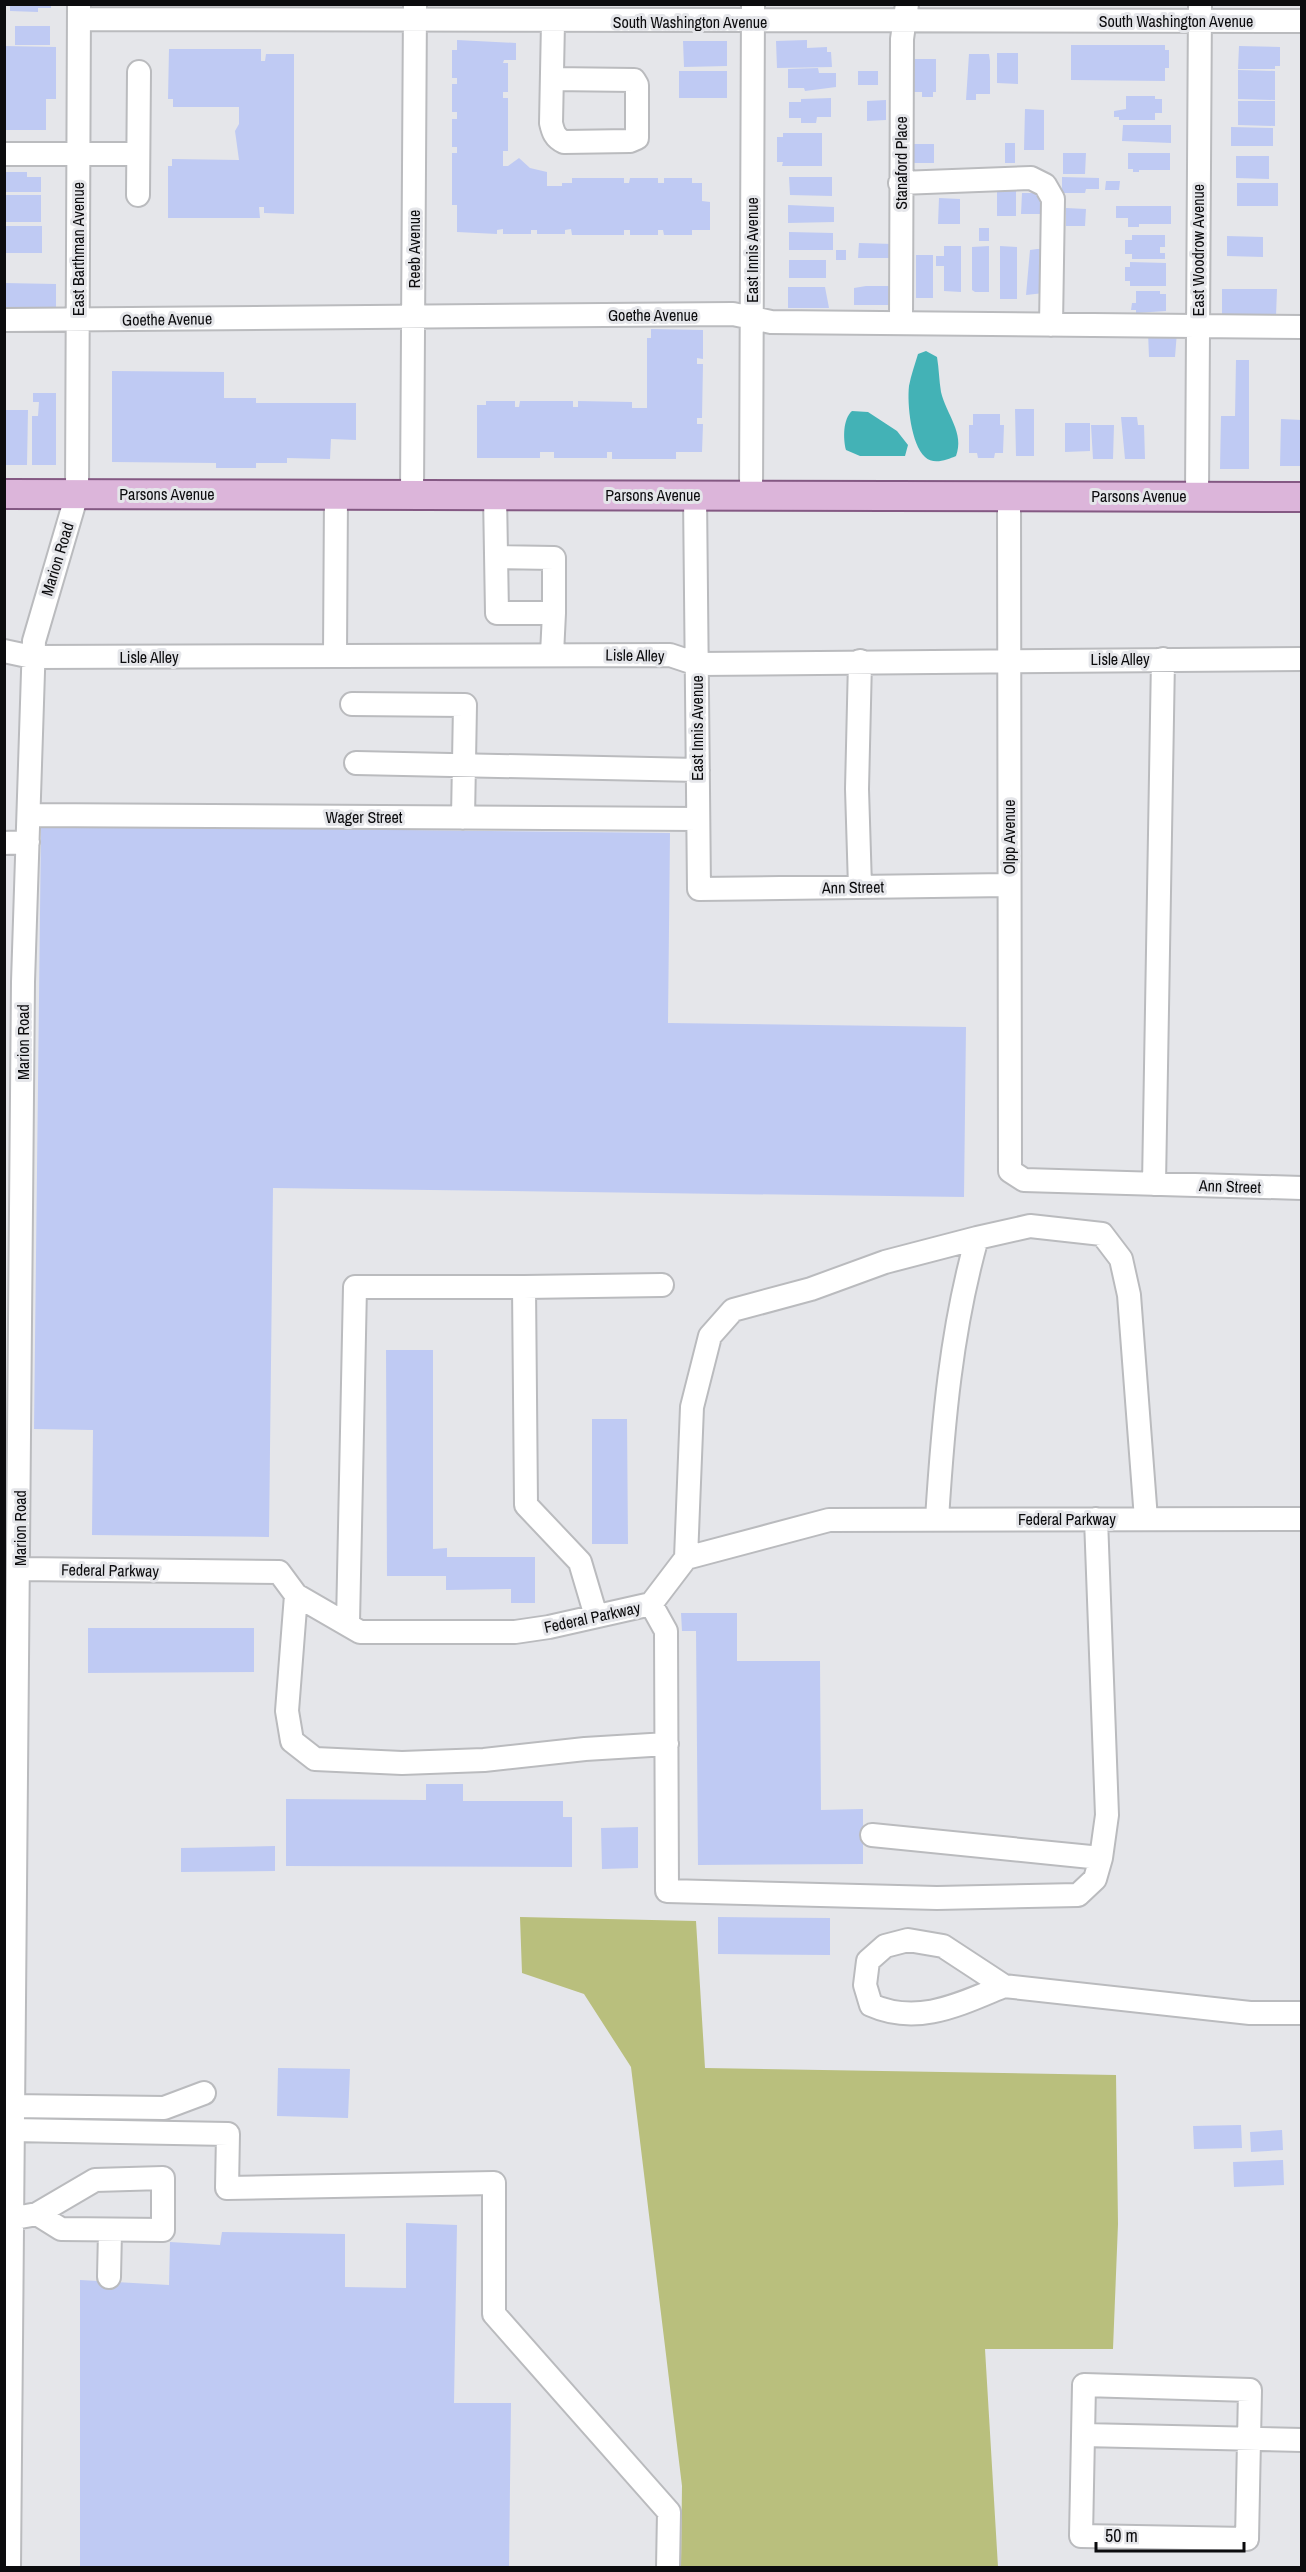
<svg xmlns="http://www.w3.org/2000/svg" width="1306" height="2572" viewBox="0 0 1306 2572" font-family="'Archivo Narrow',sans-serif">
<style>
.green{fill:#b9bf7d}
.water{fill:#43b2b6}
.building{fill:#bfcaf3}
.lines{fill:none;stroke-linecap:round;stroke-linejoin:round}
.minor-casing{stroke:#babbbe;stroke-width:26}
.major-casing{stroke:#845983;stroke-width:32}
.minor{stroke:#fff;stroke-width:22}
.major{stroke:#dcb5da;stroke-width:28}
.labels{text-anchor:middle;stroke-width:6;stroke-linejoin:round;paint-order:stroke}
.street-label{font-size:16px;fill:#0c0c0e;stroke:#e5e6ea}
</style>
<rect width="100%" height="100%" fill="#e5e6ea"/>
<path class="green" d="M520,1917l176,4 9,147 411,7 2,149 -5,125h-128l13,218h-317l1,-81 -51,-419 -47,-73 -62,-21z"/>
<path class="water" d="M926,351l11,6c2,12 2,23 4,35 5,22 24,41 15,64 -9,4 -23,9 -31,1 -14,-13 -18,-53 -16,-71 2,-11 6,-22 9,-32z
M852,411l16,1 29,19 11,14 -3,11h-45l-14,-6c-3,-12 -3,-31 6,-39z"/>
<path class="building" d="M10,4h41v4h-13v4l-28,-1z
M15,26h35v19h-35z
M457,40l59,3v17h-12l-1,3h5v29h-5v6h5v53h-5v15h5l11,-8 11,10 17,4v14h15v-3h10v-5h52v5h5l1,-5h28v5h6v-5h28v5h10v18l8,1v28h-18v5h-28l-1,-5h-5v5h-28v-5h-6v5h-52l-1,-6 -6,1v4h-28v-4h-6v4h-28v-5l-6,1v4l-40,-2v-27h-5v-52h5v-6h-5v-28h5v-7h-5v-28h5v-6h-5v-28h5z
M807,40v8l20,-1v5h4l1,15 -55,1 -1,-27z
M683,41h44v25l-43,1z
M1071,45h94v5h4v18h-4v13l-94,-1z
M4,46l52,1v52h-10v31h-42z
M1239,46l41,1v19h-5v3h-37z
M169,49h92v12h4l1,-7h28v160l-30,-1v-6h-5l1,11h-92v-52h4v-7l67,1 -4,-29 4,-7v-17h-66v-8h-5z
M997,53h21v31l-21,-1z
M969,54h20l1,7v33h-14v6h-10z
M912,59h24v33h-3v5h-11v-5h-10z
M818,68l1,5h17v14l-31,4 -1,-3h-16v-19z
M1238,70l37,1v29l-37,-1z
M679,71h48v27h-48z
M858,71h20v14h-20z
M1126,96h29v3h7v14h-7v7h-36v-3h-5v-6l12,-2z
M831,98v19h-14l-1,6h-15v-5h-12v-16h12v-3z
M886,100v20l-19,1v-20z
M1238,101h37v25l-37,-1z
M1025,109l19,1v40h-20z
M1123,125h48v18l-49,-2z
M1231,127l42,1v18h-42z
M783,133h39v33h-40l1,-4h-6v-25h6z
M1005,143h10v20h-10z
M914,144h20v19h-20z
M1063,153h23l-1,21h-22z
M1128,153h42v17h-31v2h-6v-3h-5z
M1236,156h33v23l-33,-1z
M5,172h22v5h14v15h-36z
M789,177h43v19l-42,-1z
M1062,177l37,1v11h-13l-1,4h-23z
M1106,181h14l-1,9h-14z
M1237,183h41v23h-41z
M997,191h19v25h-19z
M1022,193h18v21h-19z
M4,195h37v27h-37z
M939,198l21,1v25h-22z
M788,205l46,2v15l-46,1z
M1116,206h55v18h-32v3h-11v-9h-12z
M1066,208l20,1 -1,17h-19z
M4,226h38v27h-38z
M979,228h10v13h-10z
M789,232l44,1v17h-44z
M1132,235h33v12h-5v6h5v6h-33v-5h-7v-14h7z
M1227,236l36,1v20l-36,-1z
M859,243l34,1 -1,14h-34z
M944,246h17v46l-17,-1v-25h-8v-10h8z
M989,246v46h-14l-3,-2v-43z
M1000,246l17,1v52h-17z
M1037,249h7v44l-18,2 4,-45z
M836,250h10v10h-10z
M916,255h17v43h-17z
M789,260h37v18h-37z
M1130,262l36,1v23h-36v-5h-5v-14h5z
M4,283l52,1v24l-52,1z
M866,286h28l-4,19h-36v-17z
M788,287h37l4,21h-41z
M1222,289h55l-1,27h-54z
M1136,291h24v3h6v17l-30,2v-3h-5l1,-7h4z
M651,329l52,1v29l-6,-1v6h6l-1,54h-5v6h6l-1,28h-26v7h-64v-7h-5v6h-53v-6h-14v6h-63v-53h9v-4h29v6h4l1,-6h53v6h5v-6l54,1v6h15v-70h4z
M1148,332h29l-2,25h-26z
M1236,360h13v109h-29l1,-53h14z
M112,371l112,1v26h32v5h100v37l-25,-1 -1,20 -43,-1v5h-31v5h-40v-5l-104,-1z
M33,393h23v72h-24v-49h6l1,-14h-6z
M1015,409h19v47h-18z
M4,410h24l-1,55h-23z
M973,414h27v11h4l-1,28h-8l-1,5h-16l-1,-5h-8v-28h4z
M1121,417h16l1,8h6l1,34h-20z
M1281,419l21,1v46h-22z
M1065,423h25v28l-25,1z
M1091,425h23l-1,34h-20z
M41,826l629,7 -2,190 298,4 -2,170 -691,-9 -4,349 -177,-2 1,-105 -59,-1z
M386,1350h47v199l14,-1v9h88v46h-24v-14l-65,1v-14h-59z
M592,1419h35l1,125h-36z
M681,1613h56v48h83l1,149 42,-1v55l-165,1 -2,-234h-14z
M88,1628h166v44l-166,1z
M426,1784h37v17h100v16h9v50l-286,-1v-67l140,1z
M638,1827v41l-36,1 -1,-41z
M275,1846v25l-94,1v-24z
M718,1917l112,1v37l-112,-1z
M278,2068l72,1 -2,49 -71,-2z
M1241,2125l1,23 -48,1 -1,-23z
M1282,2130l1,20 -32,2 -1,-20z
M1283,2160l1,25 -50,2 -1,-25z
M406,2223l51,2 -3,178h57l-2,165h-429v-288l89,5 1,-43 50,3 2,-13 123,2v53l61,1z"/>
<g class="lines">
<g class="minor-casing">
<path id="minor" d="M79,19l1223,2
M552,79l82,1 3,5v53l-7,3 -66,1c-9,-4 -11,-10 -13,-19l2,-101
M4,154h133
M900,183l131,-5 14,7 8,14 -2,126
M138,195l1,-123
M4,320l729,-6 38,8 531,5
M901,321l1,-282 5,-35
M412,494l3,-488
M495,495l2,118h57l-2,41
M695,495l4,394 309,-4
M751,495l2,-491
M1009,496l1,675 14,9 278,8
M1197,496l3,-492
M497,557l57,1v55
M4,651l28,6 638,-2 27,9 605,-5
M335,656l1,-162
M352,704l113,1 -2,113
M356,763l342,7
M30,815l668,4
M4,843l24,-1
M860,887l-3,-98 3,-128
M1154,1184l9,-525
M524,1287l138,-2
M937,1519c6,-95 14,-189 40,-281l53,-12 72,8 19,25 8,36 17,224
M686,1558l6,-151 18,-71 23,-26 78,-21 74,-27 92,-24
M20,1569l259,3 17,23 64,37h155l34,-5 102,-23 35,-46 143,-38 473,-1
M296,1595l-9,116 5,30 23,18 87,4 82,-3 101,-11 82,-5
M651,1604l15,27 1,260 270,7 141,-3 17,-16 6,-21 6,-43 -11,-296
M348,1623l7,-336h169l2,218 54,57 16,54
M872,1835l229,23
M1004,1986c-44,18 -86,40 -133,19l-6,-20 3,-24 17,-15 23,-6 35,6 61,40 246,27h52
M12,2106l152,2 40,-15
M12,2130l216,4 -1,54 267,-5v131l175,198 -1,56
M4,2220l33,-6 58,-34 68,-2v52l-102,-1 -24,-15
M109,2277l1,-46
M1084,2385l166,5 -3,149 -166,-3z
M1083,2435l219,5
M9,2568l14,-1586 11,-341 43,-147 2,-490"/>
</g>
<g class="major-casing">
<path id="major" d="M4,494l1298,3"/>
</g>
<use href="#minor" class="minor"/>
<use href="#major" class="major"/>
</g>
<g class="labels">
<g class="street-label">
<text x="1176" y="27">South Washington Avenue</text>
<text x="690" y="28">South Washington Avenue</text>
<text transform="translate(901 163) rotate(-90)" y="6">Stanaford Place</text>
<text transform="translate(78 249) rotate(-90)" y="6">East Barthman Avenue</text>
<text transform="translate(414 249) rotate(-90)" y="6">Reeb Avenue</text>
<text transform="translate(752 250) rotate(-90)" y="6">East Innis Avenue</text>
<text transform="translate(1198 250) rotate(-90)" y="6">East Woodrow Avenue</text>
<text x="653" y="321">Goethe Avenue</text>
<text transform="translate(167 319) rotate(-1)" y="6">Goethe Avenue</text>
<text x="167" y="500">Parsons Avenue</text>
<text x="653" y="501">Parsons Avenue</text>
<text x="1139" y="502">Parsons Avenue</text>
<text transform="translate(57 559) rotate(-73)" y="6">Marion Road</text>
<text transform="translate(635 655) rotate(1)" y="6">Lisle Alley</text>
<text x="149" y="663">Lisle Alley</text>
<text x="1120" y="665">Lisle Alley</text>
<text transform="translate(697 728) rotate(-90)" y="6">East Innis Avenue</text>
<text x="364" y="823">Wager Street</text>
<text transform="translate(1009 837) rotate(-90)" y="6">Olpp Avenue</text>
<text transform="translate(853 887) rotate(-1)" y="6">Ann Street</text>
<text transform="translate(23 1042) rotate(-90)" y="6">Marion Road</text>
<text transform="translate(1230 1186) rotate(2)" y="6">Ann Street</text>
<text x="1067" y="1525">Federal Parkway</text>
<text transform="translate(20 1528) rotate(-90)" y="6">Marion Road</text>
<text transform="translate(110 1570) rotate(1)" y="6">Federal Parkway</text>
<text transform="translate(592 1617) rotate(-12)" y="6">Federal Parkway</text>
</g>
</g>
<rect width="1306" height="2572" fill="none" stroke="#0c0c0e" stroke-width="12"/>
<path d="M1096 2542v9h148v-9" fill="none" stroke="#0c0c0e" stroke-width="3"/>
<text x="1105" y="2542" font-size="18" fill="#0c0c0e" stroke="#e5e6ea" stroke-width="4.5" paint-order="stroke">50 m</text>
</svg>
